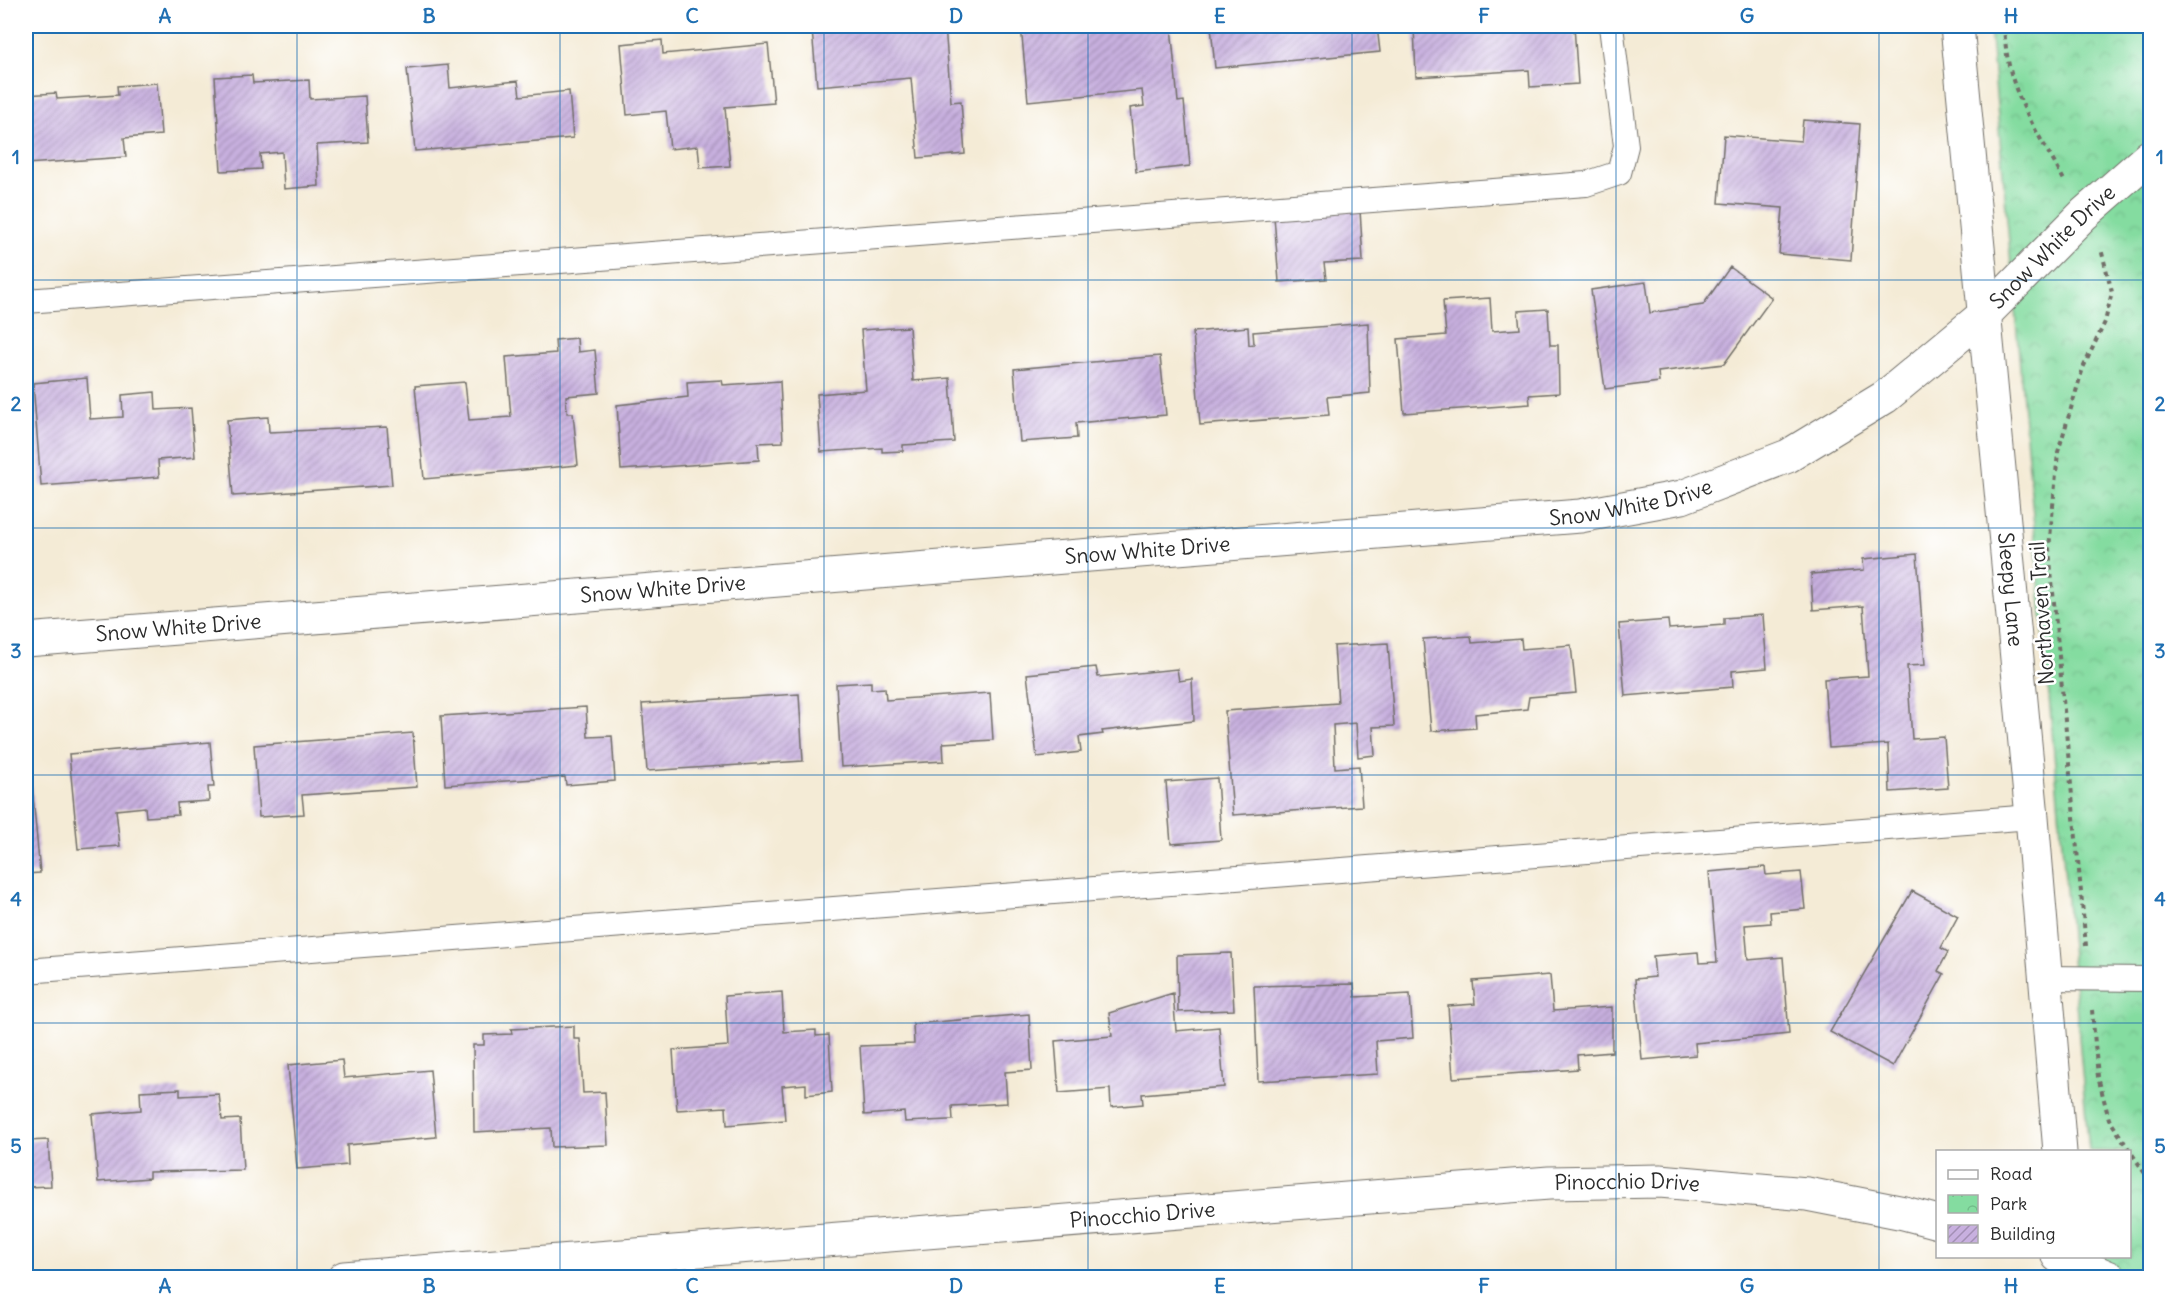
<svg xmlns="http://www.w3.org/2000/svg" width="2176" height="1303" viewBox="0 0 2176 1303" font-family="Delius,sans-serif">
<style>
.park{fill:url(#park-crowns);stroke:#588466;stroke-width:1.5}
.building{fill:url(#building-hatch)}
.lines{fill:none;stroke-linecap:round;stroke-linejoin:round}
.service-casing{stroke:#716e67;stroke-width:26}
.minor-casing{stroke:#716e67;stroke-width:35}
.path{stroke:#716e67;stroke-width:4;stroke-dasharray:4.5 4.5;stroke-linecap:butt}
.service{stroke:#fff;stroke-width:24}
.minor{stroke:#fff;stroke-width:33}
.grid{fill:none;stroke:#1f6fb2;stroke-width:1.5;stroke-opacity:0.55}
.labels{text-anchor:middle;stroke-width:5;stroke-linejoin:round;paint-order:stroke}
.street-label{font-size:21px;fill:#2b2b2b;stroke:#fff}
.neatline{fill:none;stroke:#1f6fb2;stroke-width:2}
.grid-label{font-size:20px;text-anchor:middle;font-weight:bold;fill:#1f6fb2}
</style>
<defs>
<pattern id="park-crowns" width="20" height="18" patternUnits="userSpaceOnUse" patternTransform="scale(1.5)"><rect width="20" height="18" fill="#84dca0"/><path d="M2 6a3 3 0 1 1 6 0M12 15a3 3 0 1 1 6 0" fill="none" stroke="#72bd8a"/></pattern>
<pattern id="building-hatch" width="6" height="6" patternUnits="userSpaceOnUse" patternTransform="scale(1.5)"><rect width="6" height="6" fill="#c8b0df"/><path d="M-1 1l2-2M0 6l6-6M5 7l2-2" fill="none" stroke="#a38fb5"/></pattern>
</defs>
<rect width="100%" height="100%" fill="#fff"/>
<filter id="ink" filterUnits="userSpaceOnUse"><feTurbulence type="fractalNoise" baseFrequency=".0167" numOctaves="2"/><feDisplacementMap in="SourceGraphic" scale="12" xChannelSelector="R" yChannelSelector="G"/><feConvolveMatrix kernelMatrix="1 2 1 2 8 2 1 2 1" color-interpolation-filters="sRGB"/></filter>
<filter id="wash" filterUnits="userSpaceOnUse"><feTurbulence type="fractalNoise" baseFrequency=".008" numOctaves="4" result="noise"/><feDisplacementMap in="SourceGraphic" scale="24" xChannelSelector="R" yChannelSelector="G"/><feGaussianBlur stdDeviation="1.35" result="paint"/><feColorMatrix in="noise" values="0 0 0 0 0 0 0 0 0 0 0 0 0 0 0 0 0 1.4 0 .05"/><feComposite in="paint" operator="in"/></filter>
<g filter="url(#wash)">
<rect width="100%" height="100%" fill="#f4ebd6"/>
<path class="park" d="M1990,26h160v1251h-50l-2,-20 32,-1v-104l-41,-1z"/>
<g id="blocks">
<path class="building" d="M867,26h78l6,76 10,-1 4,53 -47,4 -7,-80 -94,8 -5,-56z
M1021,26h150l7,76 6,-1 6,65 -54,6 -6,-64 14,-2 -2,-16 -114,11z
M1211,26h166l3,26 -165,16z
M1414,26h160l4,58 -48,3 -1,-17 -113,7z
M662,40l1,14 105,-10 6,59 -49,4 5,59 -30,2 -2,-22 -28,3 -4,-38 -39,4 -6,-71z
M448,65l2,23 68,-7 2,15 49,-5 4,47 -158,13 -8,-82z
M252,75l1,8 56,-3 1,19 55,-3 3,46 -51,3 2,41 -35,3 -2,-37 -22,2 1,15 -40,2 -6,-94z
M157,83l4,52 -37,3 2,19 -100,7v-69l30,-2 1,6 61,-4 -1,-9z
M1803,120l57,4 -9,136 -72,-6 4,-46 -64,-5 5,-68 77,6z
M1360,210l3,51 -39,2 2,16 -47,3 -5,-66z
M1730,267l42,31 -48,66 -66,8 1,10 -54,7 -14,-99 55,-8 4,31 53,-8z
M1490,298l2,33 28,-2 -2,-18 30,-2 2,36h8l1,48 -30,2 1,9 -126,9 -6,-74 48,-4 -3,-34z
M1368,323l2,70 -43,4 2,18 -129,10 -7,-93 55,-5 1,18 5,-1 -1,-12z
M909,327l4,54 37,-3 4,64 -51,3v6l-21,1v-4l-61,4 -4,-58 49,-4 -5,-60z
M577,338l1,14 17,-2 4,43 -33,3 1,17h6l5,52 -154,14 -9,-93 50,-4 4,38 42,-3 -5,-60 50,-4 -1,-13z
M1160,356l6,59 -90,8 1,15 -57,4 -6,-73z
M87,378l3,41 33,-2 -1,-22 33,-3 1,18 35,-2 4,49 -37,3 1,17 -118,9 -8,-103z
M722,380l1,5 57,-4 3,61 -25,1 1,17 -138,10 -4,-65 71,-8 -1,-15z
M268,417l1,15 118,-5 5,58 -159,11 -6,-76z
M1917,554l8,111 -18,1 5,73 32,-2 4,51 -58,4 -2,-48 -59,4 -5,-69 44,-3 -5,-70 -50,4 -2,-36 53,-4 -1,-11z
M1763,615l4,53 -35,3 1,16 -108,9 -6,-72 49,-4 1,9 55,-4v-7z
M1471,636l1,7 49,-4 1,10 49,-4 5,48 -47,4 -2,12 -52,5 1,14 -45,3 -8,-92z
M1388,643l6,83 -21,1 2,28 -17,2 -2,-34 -23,2 2,43 24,-2 3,40 -129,9 -8,-104 113,-8 -4,-57z
M1096,667l2,10 79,-8 2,12 13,-2 2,42 -92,10 1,3 -24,3 2,15 -44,5 -10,-83z
M871,682v7l14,-1 1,12 104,-7 3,47 -50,3 1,18 -103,6 -5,-83z
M799,694l4,67 -156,10 -5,-67z
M586,707l2,30 24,-1 3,45 -49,4 -1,-8 -120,8 -4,-69z
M413,733l4,54 -115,8 2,19 -45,3 -5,-72z
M210,742l4,45h-6l1,14 -32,2 1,12 -32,2 -1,-10 -29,3 4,36 -42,3 -9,-95z
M30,763l10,110 -14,1v-110z
M1217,778l4,62 -50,4 -5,-62z
M1765,867l1,8 35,-3 4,37 -35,3 1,11 -26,2 3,35 35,-3 6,77 -94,9 1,12 -54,5 -7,-81 20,-2 -2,-21 45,-4 1,11 18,-1 -8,-90z
M1912,891l46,25 -17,32 7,4 -10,19 6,3 -51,92 -63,-34z
M1231,953l3,57 -56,2 -1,-57z
M1550,975l3,36 59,-4v45l-35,3 1,14 -125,9 -5,-72 27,-2 -2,-23z
M1354,984l1,13 55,-3 3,44 -37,3 2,33 -120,7 -4,-95z
M782,992l2,40 32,-2v6l13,-1 3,57 -26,3v-11l-24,2 3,34 -58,5 -1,-18 -49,3 -4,-60 55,-4 -3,-50z
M1173,993l3,38 43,-4 5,60 -82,7 1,10 -32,3 -1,-18 -51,4 -4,-52 57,-5 -3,-23z
M1029,1014l3,56 -27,2 2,31 -55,3 1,14h-5l-43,2 -1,-10 -40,3 -4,-69 54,-2 -1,-20z
M574,1026v13h6l3,54 22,-1 3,53 -56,2 -1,-19 -77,4 -1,-87h11v-10l28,-1 -1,-5z
M342,1060l2,18 86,-8 6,67 -89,8 1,20 -51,4 -9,-104z
M180,1089v7l39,-2 3,26 18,-1 3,51 -94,2v6l-51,4 -6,-68 49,-4 -1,-19z
M48,1140l3,46 -25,1v-46z"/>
</g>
</g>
<g filter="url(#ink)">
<use href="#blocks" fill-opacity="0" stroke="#716e67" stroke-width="1.5"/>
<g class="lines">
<g class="service-casing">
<path id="service" d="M26,301l1560,-117 33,-11 7,-27 -15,-120
M26,971l2006,-154
M2045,978l105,1"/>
</g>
<g class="minor-casing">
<g id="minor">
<path id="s1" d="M1957,26l75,791 28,335"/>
<path id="s2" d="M26,640l1554,-124 102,-19 106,-41 97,-59 99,-82 100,-101 66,-58"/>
<path d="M2058,1256l52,22"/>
<path id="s3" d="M344,1278l1205,-95 111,-2 147,13 97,19 34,9"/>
</g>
</g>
<path class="path" d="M2004,26c1,17 3,34 8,51 11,37 35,71 53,105
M2086,946l-37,-397 9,-97 25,-84 22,-46 7,-30 -11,-43
M2092,1010l6,67 11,42 41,62"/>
<use href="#service" class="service"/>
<use href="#minor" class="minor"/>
</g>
</g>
<path class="grid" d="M297,26v1252M560,26v1252M824,26v1252M1088,26v1252M1352,26v1252M1616,26v1252M1879,26v1252M26,280h2124M26,528h2124M26,775h2124M26,1023h2124"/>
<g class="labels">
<g class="street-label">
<text dy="7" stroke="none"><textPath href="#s2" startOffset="2115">Snow White Drive</textPath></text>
<text dy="7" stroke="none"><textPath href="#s2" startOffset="1611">Snow White Drive</textPath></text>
<text dy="7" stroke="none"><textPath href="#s2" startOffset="1125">Snow White Drive</textPath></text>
<text dy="7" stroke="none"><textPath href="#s1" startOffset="566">Sleepy Lane</textPath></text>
<text dy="7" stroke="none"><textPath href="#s2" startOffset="639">Snow White Drive</textPath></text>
<text transform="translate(2042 613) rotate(-94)" y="7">Northaven Trail</text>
<text dy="7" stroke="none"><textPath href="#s2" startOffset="153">Snow White Drive</textPath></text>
<text dy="7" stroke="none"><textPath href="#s3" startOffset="1287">Pinocchio Drive</textPath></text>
<text dy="7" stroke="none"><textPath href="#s3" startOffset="801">Pinocchio Drive</textPath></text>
</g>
</g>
<rect width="2176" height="1303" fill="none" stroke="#fff" stroke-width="66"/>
<rect x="1936" y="1150" width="195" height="108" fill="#ffffff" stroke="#aaaaaa" stroke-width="1.5"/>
<rect x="1948" y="1170" width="30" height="9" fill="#ffffff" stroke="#aaaaaa" stroke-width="1.5"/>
<text x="1990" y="1180" font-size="18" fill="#2b2b2b">Road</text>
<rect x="1948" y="1195" width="30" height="18" fill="url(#park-crowns)" stroke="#aaaaaa" stroke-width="1.5"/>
<text x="1990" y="1210" font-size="18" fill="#2b2b2b">Park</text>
<rect x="1948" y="1225" width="30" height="18" fill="url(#building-hatch)" stroke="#aaaaaa" stroke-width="1.5"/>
<text x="1990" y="1240" font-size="18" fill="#2b2b2b">Building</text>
<rect x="33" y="33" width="2110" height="1237" class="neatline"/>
<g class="grid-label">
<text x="165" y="23">A</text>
<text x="429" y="23">B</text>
<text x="692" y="23">C</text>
<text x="956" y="23">D</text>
<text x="1220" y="23">E</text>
<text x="1484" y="23">F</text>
<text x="1747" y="23">G</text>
<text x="2011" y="23">H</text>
<text x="16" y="164">1</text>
<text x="2160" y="164">1</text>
<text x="16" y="411">2</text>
<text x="2160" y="411">2</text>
<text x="16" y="658">3</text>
<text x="2160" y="658">3</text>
<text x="16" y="906">4</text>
<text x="2160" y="906">4</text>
<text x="16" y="1153">5</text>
<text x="2160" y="1153">5</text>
<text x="165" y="1293">A</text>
<text x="429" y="1293">B</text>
<text x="692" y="1293">C</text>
<text x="956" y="1293">D</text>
<text x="1220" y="1293">E</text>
<text x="1484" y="1293">F</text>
<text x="1747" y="1293">G</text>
<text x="2011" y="1293">H</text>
</g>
</svg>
